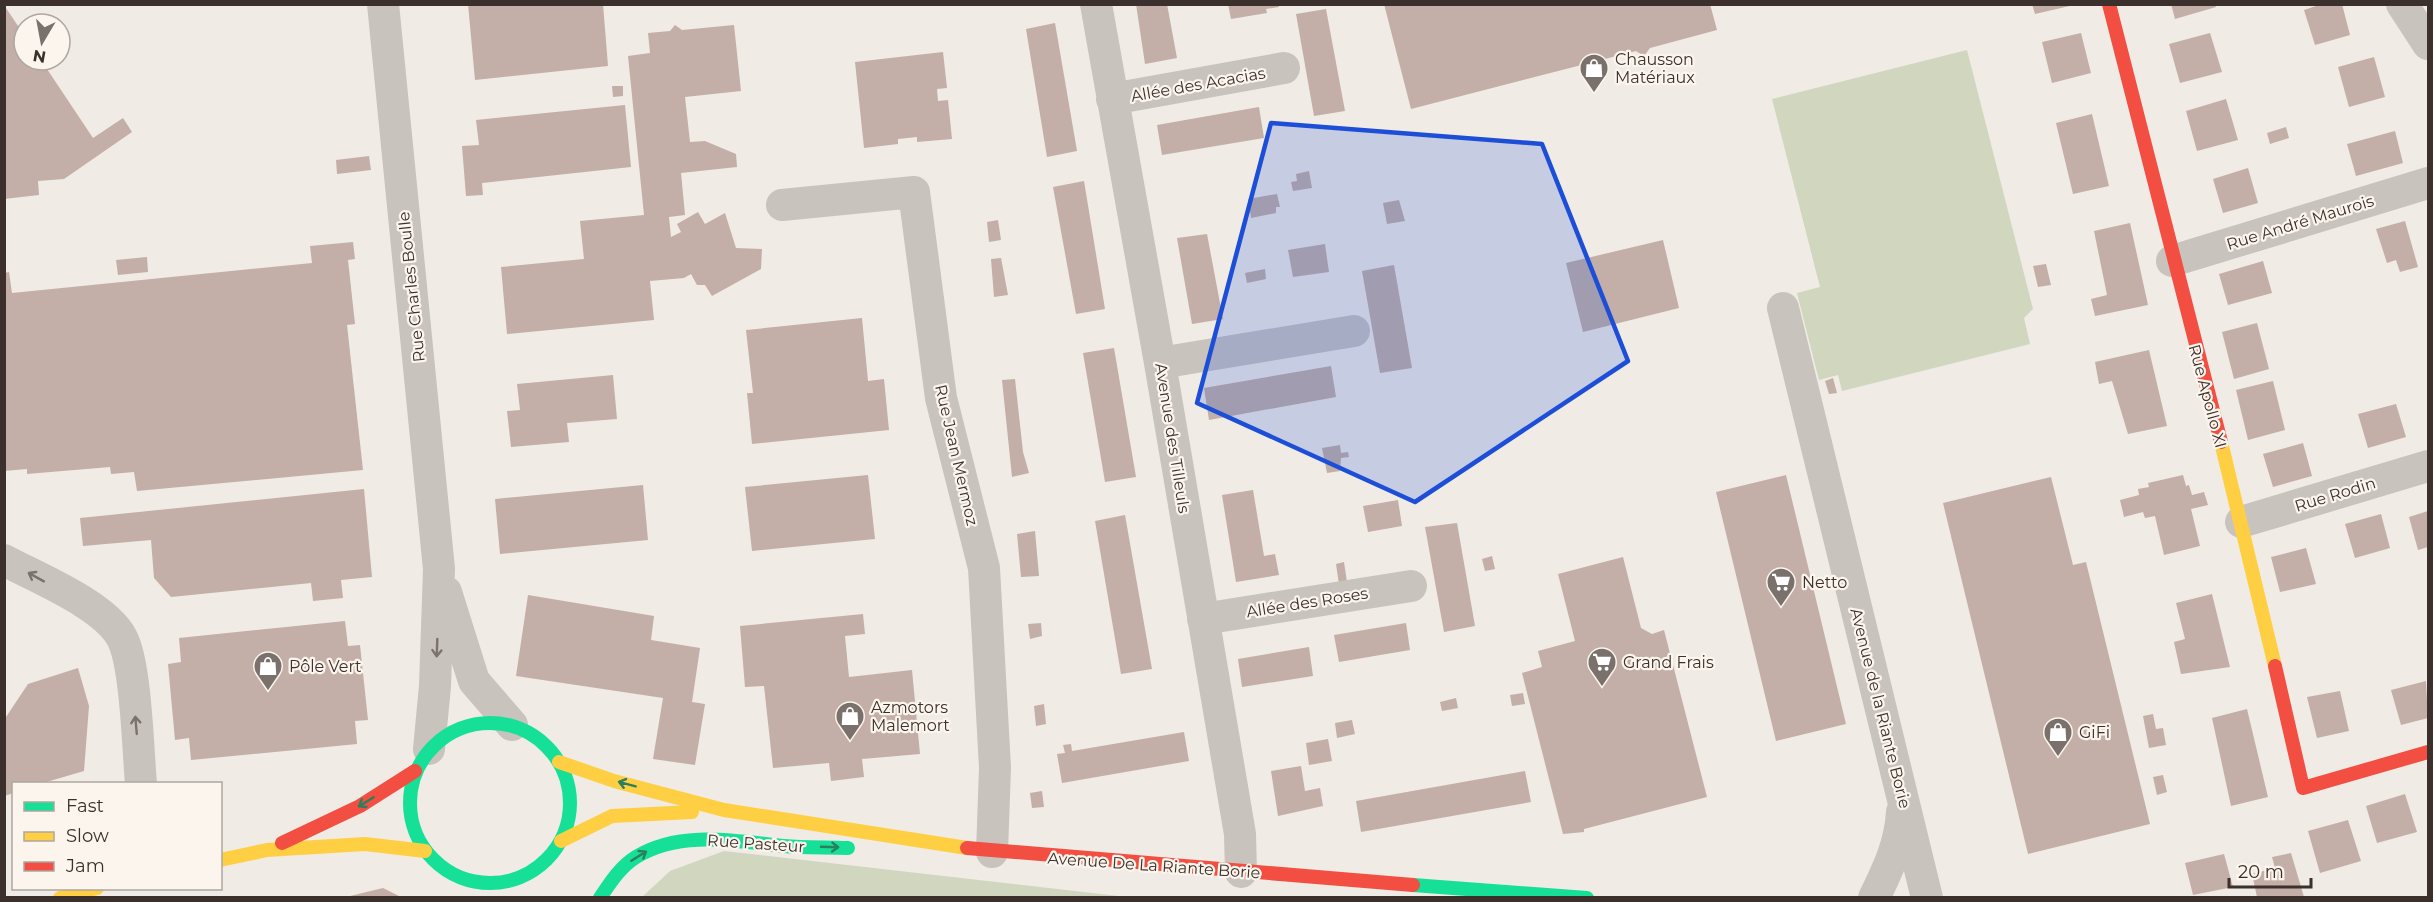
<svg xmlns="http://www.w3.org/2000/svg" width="2433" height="902" viewBox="0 0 2433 902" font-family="Montserrat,sans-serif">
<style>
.green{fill:#d1d6bf}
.building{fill:#c3afa7}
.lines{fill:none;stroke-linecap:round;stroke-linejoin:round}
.street{stroke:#c9c3be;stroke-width:32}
.fast{stroke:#16e098;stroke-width:14}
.slow{stroke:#ffcf43;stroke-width:14}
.jam{stroke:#f24e42;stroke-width:14}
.oneway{stroke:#7b726d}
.oneway2{stroke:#2a7f5c}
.marked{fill:#1d4ed8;fill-opacity:0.2;stroke:#1d4ed8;stroke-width:4.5;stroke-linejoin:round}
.labels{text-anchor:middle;stroke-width:4.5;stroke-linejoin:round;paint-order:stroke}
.poi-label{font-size:16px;fill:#3b302b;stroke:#fbf5ee;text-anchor:start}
.street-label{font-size:16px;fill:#3b302b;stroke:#fbf5ee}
</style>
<rect width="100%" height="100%" fill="#f0ebe5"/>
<path class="green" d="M1967,50l66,259 -9,9 6,26 -188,47 -4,-16 -19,5 -22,-87 23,-6 -48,-188z
M724,851l403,46 -486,1 29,-27z"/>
<path class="building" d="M468,4h135l5,62 -133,14z
M1136,4h31l10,54 -32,6z
M1228,4h50l1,3 -13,2 1,4 -36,6z
M1384,4h326l7,26 -67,18 -6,8 -8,-5 -225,58z
M2032,4h42v1l-39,9z
M2171,4h44l1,3 -41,12z
M2322,4h20l8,31 -35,10 -11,-35z
M4,5l20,30v25h17l52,78 30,-20 9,14 -68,47 -26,2 1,14 -35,4z
M1326,9l19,102 -31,5 -18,-102z
M1055,23l22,128 -30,6 -21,-128z
M675,25l7,5 52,-5 7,66 -56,6 5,45 15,-1 31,13 1,13 -56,6 4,42 -16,2 2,20 10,-5 -4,-8 21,-12 7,12 20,-11 11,35 26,1 -1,20 -49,27 -7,-11h-8l-6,-11 -7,4 -34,3 4,39 -147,14 -6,-67 83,-8 -4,-38 64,-6 -16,-159 22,-3 -2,-20 22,-2z
M2081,33l10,40 -39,10 -10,-41z
M2210,33l12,39 -42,11 -11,-39z
M943,52l4,36 -10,1 1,12 10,-1 4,39 -35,3v-5l-19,2v5l-34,4 -9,-86z
M2374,57l11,40 -36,10 -11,-40z
M612,86h11v10l-10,1z
M2226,99l12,41 -41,11 -11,-40z
M625,105l6,62 -149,16 1,12 -17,1 -4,-50 17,-1 -3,-25z
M1259,107l5,31 -102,17 -5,-30z
M2092,114l17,72 -36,8 -17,-71z
M2286,127l3,11 -19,6 -3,-11z
M2395,131l8,32 -47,13 -9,-32z
M369,156l2,14 -34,4 -1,-14z
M2248,168l10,35 -35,10 -10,-34z
M1309,171l3,17 -19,3 -2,-9 6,-1 -1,-7z
M1084,181l21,128 -29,5 -23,-127z
M1277,194l3,13h-4v6l-25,5 -3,-19z
M1399,200l6,21 -18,3 -4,-21z
M998,220l3,20 -12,2 -2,-20z
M2405,221l13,46 -18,5 -4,-12 -9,3 -11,-34z
M2130,223l18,82 -53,11 -4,-17 16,-4 -13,-64z
M1207,234l16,85 -31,5 -15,-86z
M1663,240l16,68 -96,24 -17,-69z
M353,242l2,17 -7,1 7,64 -8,1 16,145 -226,21 -3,-19 -23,2 -1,-7 -83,7v-5l-23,2v-198l5,-1 3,21 300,-30 -2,-17z
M1325,244l4,28 -36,5 -5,-27z
M147,257l1,15 -30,3 -2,-15z
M1001,258l7,37 -14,2 -3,-38z
M2263,261l9,32 -44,12 -9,-31z
M2046,264l5,21 -13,2 -5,-21z
M1394,265l18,103 -32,5 -18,-102z
M1265,269l1,10 -19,4 -2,-10z
M862,318l6,63 16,-2 5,51 -137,14 -5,-51h6l-7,-63z
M2257,323l12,46 -35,10 -12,-47z
M1114,348l22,129 -31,5 -22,-129z
M2149,350l18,76 -39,8 -16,-53 -13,3 -4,-22z
M1331,366l5,31 -127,23 -5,-32z
M613,375l4,44 -50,4 2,19 -58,5 -4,-36 13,-1 -3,-26z
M1833,378l4,15 -8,1 -4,-13z
M1015,379l8,73 6,21 -17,4 -10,-97z
M2273,381l12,49 -37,10 -12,-50z
M2396,404l10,33 -38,11 -10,-34z
M2303,443l9,33 -39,11 -10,-33z
M1340,445l1,8 7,-1 1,5 -8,1 -1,13 -13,2 -5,-25z
M868,475l7,64 -123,12 -7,-64z
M1786,475l60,249 -70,17 -60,-249z
M2183,475l3,11 3,-1 3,10 12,-3 4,13 -17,4 9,37 -36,9 -9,-39 -10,2 -2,-6 -19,5 -4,-17 19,-5 -1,-6 11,-2 -1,-4z
M2051,477l22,88 13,-3 64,262 -122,30 -85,-351z
M643,485l5,55 -148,14 -5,-55z
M364,489l8,88 -31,3 2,18 -30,3 -2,-18 -140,14 -17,-19 -3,-38 -68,6 -3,-28z
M1253,490l11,66 11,-2 4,21 -43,7 -14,-87z
M1398,500l4,26 -34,6 -5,-26z
M2428,511v36l-10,3 -9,-33z
M2381,514l9,34 -35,10 -10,-34z
M1125,515l27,154 -31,5 -26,-153z
M1457,523l18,103 -31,6 -19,-105z
M1035,531l4,45 -18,1 -4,-43z
M2306,548l10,36 -36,8 -9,-35z
M1492,556l3,13 -10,2 -3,-12z
M1623,557l18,71 11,6 12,-4 43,167 -123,32v3l-21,2 -41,-161 20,-6 -4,-16 37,-10 -17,-67z
M1344,562l3,20 -8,2 -3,-20z
M2212,594l18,73 -49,7 -7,-32 11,-3 -9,-36z
M528,595l126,21 -3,24 49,8 -8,54 13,2 -10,61 -42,-6 10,-61 -147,-22z
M863,614l2,20 -20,2 4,41 63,-7 8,84 -58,5 2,18 -33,4 -2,-18 -56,5 -9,-82 -19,1 -5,-61z
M345,621l3,25 12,-1 8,75 -13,1 2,23 -166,16 -2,-22 -14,2 -7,-76 13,-2 -2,-24z
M1041,623l1,13 -12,3 -2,-15z
M1406,623l4,27 -71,12 -5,-27z
M1309,647l4,29 -71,11 -4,-28z
M78,668l11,38 -5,65 -41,12h-29v10l-10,3v-76l24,-36z
M2426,681l2,37 -27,7 -10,-35z
M2340,691l9,40 -32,7 -10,-41z
M1523,693l2,11 -13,2 -2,-11z
M1456,698l2,10 -16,3 -2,-9z
M1044,704l2,20 -10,2 -2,-20z
M2247,709l21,88 -37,9 -19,-88z
M2153,714l3,15 7,-1 3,17 -17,3 -6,-32z
M1352,720l3,14 -18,4 -2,-15z
M1184,732l5,29 -127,22 -5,-29 8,-1 -2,-8 8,-1 1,7z
M1328,739l4,22 -23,4 -3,-22z
M1301,766l4,25 15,-3 3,18 -45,10 -7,-45z
M1525,771l6,31 -170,30 -5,-31z
M2163,775l4,17 -10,3 -4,-18z
M1042,791l2,16 -12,1 -2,-15z
M2405,794l12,38 -40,11 -11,-37z
M2348,820l13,41 -41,12 -12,-42z
M2291,853l13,44h-47l-5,-23 23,-6 -3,-11z
M2224,854l9,33 -40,8 -8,-32z
M383,888l18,9h-55z"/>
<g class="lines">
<path class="street" d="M383,4l56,565 -4,117 -6,63
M1096,4l64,359 80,471 1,38
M2402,4l26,40
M1112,99l172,-31
M782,205l132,-13 27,206 43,170 11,200 -3,84
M2172,261l256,-78
M1783,308l144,590
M1160,363l194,-32
M2241,522l187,-56
M4,560c33,18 101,45 118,78 14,26 16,112 19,146
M446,592l28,89 38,44
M1203,619l208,-33
M1874,898c14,-29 26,-53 28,-86"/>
<path class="fast" d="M410 803a80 80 0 1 1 160 0a80 80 0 1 1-160 0Z
M1413,885l174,13
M600,898c10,-15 20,-31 36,-41 44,-27 99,-16 148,-11 21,2 43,1 64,2"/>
<path class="slow" d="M2221,442l54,224
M559,762l55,19 110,29 243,38
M561,841l51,-25 80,-4
M220,860l47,-10 98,-6 60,7
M60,898l37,-10"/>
<path class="jam" d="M2109,4l112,438
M2275,666l28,122 125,-36
M282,843l78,-37 55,-35
M967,848l446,37"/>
</g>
<defs><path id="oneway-shaft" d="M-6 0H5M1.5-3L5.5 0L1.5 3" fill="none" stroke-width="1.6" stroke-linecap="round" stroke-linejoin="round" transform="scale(1.5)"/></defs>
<g class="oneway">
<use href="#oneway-shaft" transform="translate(36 577) rotate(-151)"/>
<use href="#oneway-shaft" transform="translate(437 648) rotate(92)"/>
<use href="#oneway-shaft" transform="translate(136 725) rotate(-95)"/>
</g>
<g class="oneway2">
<use href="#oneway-shaft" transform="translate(627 784) rotate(-165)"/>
<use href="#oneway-shaft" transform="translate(366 802) rotate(148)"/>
<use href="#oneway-shaft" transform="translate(830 847) rotate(2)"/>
<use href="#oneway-shaft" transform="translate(639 856) rotate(-32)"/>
</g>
<path class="marked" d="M1271,123l271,21 86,217 -213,141 -218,-99z"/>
<defs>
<g id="shop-pin" transform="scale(1.5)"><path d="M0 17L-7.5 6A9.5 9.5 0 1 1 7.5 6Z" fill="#7a716c" stroke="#fbf5ee"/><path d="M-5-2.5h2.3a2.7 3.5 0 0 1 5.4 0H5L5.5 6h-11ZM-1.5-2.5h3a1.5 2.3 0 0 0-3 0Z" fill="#fff"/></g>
<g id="supermarket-pin" transform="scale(1.5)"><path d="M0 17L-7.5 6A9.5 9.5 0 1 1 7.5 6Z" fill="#7a716c" stroke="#fbf5ee"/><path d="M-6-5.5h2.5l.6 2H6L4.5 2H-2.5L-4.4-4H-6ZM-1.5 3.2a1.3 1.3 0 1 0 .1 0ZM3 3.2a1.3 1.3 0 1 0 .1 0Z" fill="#fff"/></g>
</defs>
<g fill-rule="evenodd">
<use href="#shop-pin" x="1594" y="68"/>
<use href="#supermarket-pin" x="1781" y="582"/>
<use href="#supermarket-pin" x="1602" y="662"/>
<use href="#shop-pin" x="268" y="666"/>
<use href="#shop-pin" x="850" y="716"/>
<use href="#shop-pin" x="2058" y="732"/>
</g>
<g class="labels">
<g class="poi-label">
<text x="1615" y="65">Chausson<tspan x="1615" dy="18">Matériaux</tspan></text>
<text x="1802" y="588">Netto</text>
<text x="1623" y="668">Grand Frais</text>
<text x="289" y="672">Pôle Vert</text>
<text x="871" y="713">Azmotors<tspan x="871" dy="18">Malemort</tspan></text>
<text x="2079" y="738">GiFi</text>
</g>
<g class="street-label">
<text transform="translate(1198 84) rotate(-10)" y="6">Allée des Acacias</text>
<text transform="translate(2300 222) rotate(-17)" y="6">Rue André Maurois</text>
<text transform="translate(411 287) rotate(-96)" y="6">Rue Charles Boulle</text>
<text transform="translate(2208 396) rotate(75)" y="6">Rue Apollo XI</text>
<text transform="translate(1173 438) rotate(81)" y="6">Avenue des Tilleuls</text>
<text transform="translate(957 455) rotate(77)" y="6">Rue Jean Mermoz</text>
<text transform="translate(2335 494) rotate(-17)" y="6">Rue Rodin</text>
<text transform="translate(1307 602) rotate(-9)" y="6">Allée des Roses</text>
<text transform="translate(1881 708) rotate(76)" y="6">Avenue de la Riante Borie</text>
<text transform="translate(756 843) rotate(4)" y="6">Rue Pasteur</text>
<text transform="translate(1154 865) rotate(4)" y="6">Avenue De La Riante Borie</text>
</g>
</g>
<rect width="2433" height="902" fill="none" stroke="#3b302b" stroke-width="12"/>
<rect x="12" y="782" width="210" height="108" fill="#fbf5ee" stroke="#aea6a0" stroke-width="1.5"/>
<rect x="24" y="802" width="30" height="9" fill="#16e098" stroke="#aea6a0" stroke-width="1.5"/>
<text x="66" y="812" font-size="18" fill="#3b302b">Fast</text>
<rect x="24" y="832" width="30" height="9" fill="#ffcf43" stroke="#aea6a0" stroke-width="1.5"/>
<text x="66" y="842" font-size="18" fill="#3b302b">Slow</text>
<rect x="24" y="862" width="30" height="9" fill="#f24e42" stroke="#aea6a0" stroke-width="1.5"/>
<text x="66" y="872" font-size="18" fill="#3b302b">Jam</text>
<g transform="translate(42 42) rotate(190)"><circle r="28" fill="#fbf5ee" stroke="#aea6a0" stroke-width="1.5"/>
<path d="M0-4.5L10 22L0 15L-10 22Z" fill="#7a716c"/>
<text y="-9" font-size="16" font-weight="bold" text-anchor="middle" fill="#3b302b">N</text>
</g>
<path d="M2229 878v9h82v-9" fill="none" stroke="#3b302b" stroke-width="3"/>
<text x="2238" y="878" font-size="18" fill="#3b302b" stroke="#fbf5ee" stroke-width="4.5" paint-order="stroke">20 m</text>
</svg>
